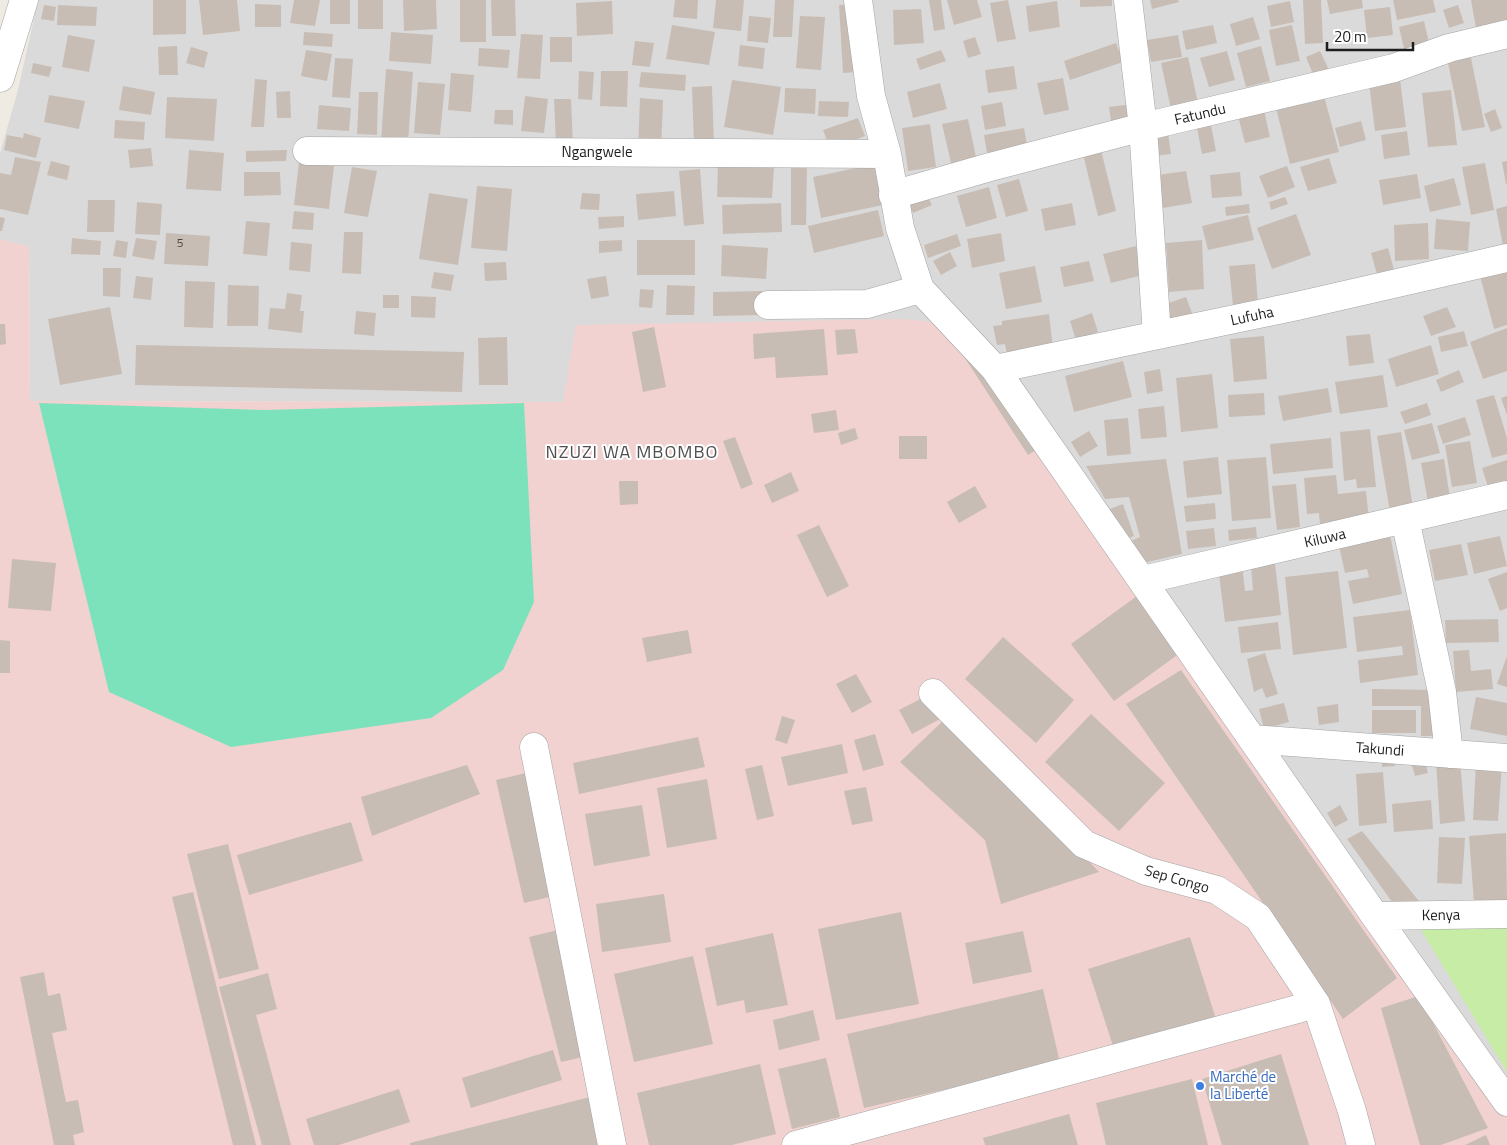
<svg xmlns="http://www.w3.org/2000/svg" width="1507" height="1145" viewBox="0 0 1507 1145" font-family="'Titillium Web',sans-serif">
<style>
.residential{fill:#dbdada}
.commercial{fill:#f1d2d0}
.grass{fill:#c7eca5}
.pitch{fill:#7ce2bc}
.building{fill:#c7bdb5}
.lines{fill:none;stroke-linecap:round;stroke-linejoin:round}
.minor-casing{stroke:#a4a4a4;stroke-width:29}
.minor{stroke:#fff;stroke-width:28}
.shop-dot{fill:#3f7fe0;stroke:#fff;stroke-width:2}
.labels{text-anchor:middle;stroke-width:4;stroke-linejoin:round;paint-order:stroke}
.number-label{font-size:12px;fill:#484543}
.street-label{font-size:15px;fill:#1d1d1d;stroke:#fff}
.shop-label{font-size:15px;fill:#366cbe;stroke:#fff;text-anchor:start}
.quarter-label{font-size:18px;letter-spacing:1px;fill:#505050;stroke:#fff}
</style>
<rect width="100%" height="100%" fill="#efebe2"/>
<path class="residential" d="M38,0h1469v1085l-943,-683 -534,-1 -1,-154 -29,-8v-86l18,-63z"/>
<path class="commercial" d="M0,239l29,8 1,154 533,1 13,-77 327,-6 49,5 555,761v60h-1507z"/>
<path class="grass" d="M1507,917v155l-93,-154z"/>
<path class="pitch" d="M39,403l226,7 259,-7 10,199 -31,68 -72,48 -200,29 -122,-55z"/>
<path class="building" d="M153,0h33v34l-33,1z
M199,0h38l3,31 -37,4z
M294,0h26l-5,26 -25,-3z
M330,0h20v24h-20z
M358,0h25v29h-25z
M403,0h33l1,29 -33,2z
M460,0h26v42h-26z
M491,0h24l1,36h-24z
M675,0h23l-1,19 -24,-2z
M716,0h28l-3,31 -28,-3z
M775,0h19l-2,37h-19z
M929,0h12l4,29 -11,2z
M947,0h30l5,17 -28,8z
M1008,0l8,39 -19,3 -7,-39z
M1080,0h32v6l-32,1z
M1150,0h28l1,2 -27,7z
M1303,0h18l2,43 -18,1z
M1327,0h35l1,8 -33,6z
M1393,0h40l3,12 -39,8z
M1471,0h36v22l-31,6z
M612,1l1,33 -36,2 -1,-33z
M1057,1l3,26 -31,5 -3,-26z
M1290,1l4,21 -23,5 -4,-21z
M255,4l26,1v22h-26z
M853,4l5,68 -15,1 -4,-68z
M44,5l12,2 -2,14 -13,-2z
M58,5l39,2 -1,19 -39,-1z
M1458,5l6,18 -15,5 -6,-18z
M1390,7l3,28 -26,3 -3,-28z
M921,9l3,34 -30,2 -1,-35z
M749,16l22,2 -3,25 -21,-2z
M800,16l25,1 -4,53 -25,-2z
M1253,17l7,22 -24,7 -6,-22z
M1424,21l6,26 -25,6 -6,-26z
M672,25l43,7 -6,33 -43,-6z
M1213,25l4,18 -31,7 -4,-19z
M1292,25l8,36 -24,5 -7,-36z
M304,32l29,2 -1,13 -29,-2z
M391,32l42,3 -2,29 -42,-3z
M521,34l22,1 -3,44 -23,-1z
M68,35l27,5 -6,32 -27,-5z
M1178,35l4,22 -31,5 -4,-22z
M550,37h22v25h-22z
M975,37l6,17 -13,4 -5,-17z
M635,41l19,2 -4,24 -18,-2z
M1116,43l7,19 -53,18 -6,-19z
M740,45l25,3 -2,21 -25,-3z
M177,46l1,29h-19l-1,-28z
M1261,46l9,35 -24,6 -9,-34z
M191,47l17,5 -4,16 -18,-5z
M479,48l31,2 -2,18 -30,-2z
M306,50l26,4 -5,27 -26,-5z
M941,50l5,11 -26,9 -4,-11z
M1227,51l8,29 -26,7 -9,-29z
M1320,51l10,21 -15,7 -9,-22z
M1470,53l15,74 -23,4 -15,-73z
M1188,57l10,46 -27,6 -10,-46z
M335,58l18,1 -3,39 -18,-1z
M33,63l19,4 -3,10 -18,-4z
M1014,66l3,23 -29,4 -3,-23z
M386,69l27,3 -5,71 -27,-2z
M579,71l15,1 -2,28 -14,-1z
M601,71h27l-1,36 -27,-1z
M641,72l45,3 -1,16 -46,-4z
M451,73l23,2 -3,37 -23,-2z
M1063,78l6,32 -25,5 -7,-32z
M255,79l12,1 -3,47h-13z
M1400,79l6,48 -31,4 -6,-48z
M732,80l49,7 -8,48 -49,-8z
M418,82l27,2 -5,51 -26,-2z
M940,83l7,26 -34,9 -6,-26z
M123,86l32,6 -4,23 -32,-5z
M712,86l2,58 -20,1 -2,-58z
M785,88l31,1 -1,25 -31,-2z
M1451,90l6,55 -29,2 -6,-54z
M290,91l1,27h-14l-1,-26z
M359,92h19l-1,43 -20,-1z
M1323,92l16,60 -49,12 -15,-60z
M49,95l36,6 -6,28 -35,-7z
M525,96l23,3 -4,34 -23,-2z
M167,97l50,2 -3,42 -49,-3z
M640,98l23,2 -2,51 -23,-1z
M554,99h17l2,45 -17,1z
M819,101l30,1 -1,15 -30,-1z
M1002,102l4,24 -21,4 -4,-24z
M1133,104l2,14 -24,3 -2,-14z
M319,105l32,3 -2,23 -32,-2z
M1263,106l7,31 -25,6 -8,-31z
M1495,109l7,19 -11,4 -7,-18z
M495,110h18v15l-19,-1z
M858,118l7,18 -35,13 -7,-19z
M968,119l8,38 -25,6 -9,-39z
M115,120l30,2 -1,18 -30,-2z
M1210,120l6,31 -14,3 -6,-31z
M1361,121l5,19 -26,7 -5,-19z
M930,124l6,43 -28,4 -6,-43z
M1024,128l3,17 -40,8 -3,-18z
M1407,131l3,24 -26,4 -3,-24z
M24,133l17,5 -5,20 -32,-8 3,-15 16,3z
M1168,133l3,21 -17,2 -3,-21z
M151,148l2,18 -23,2 -2,-18z
M189,150l35,3 -3,38 -35,-2z
M287,150l-1,11 -40,1v-11z
M1101,150l15,61 -18,5 -15,-62z
M15,157l26,5 -13,53 -28,-6v-36l11,2z
M1329,158l8,25 -29,8 -8,-24z
M51,161l19,5 -3,14 -20,-5z
M1507,161v23h-1l-4,-22z
M299,162l35,4 -5,43 -35,-4z
M1485,163l9,47 -23,5 -9,-48z
M876,164l7,41 -62,13 -8,-41z
M718,165l56,2 -2,31 -55,-1z
M791,165h16l-1,60h-15z
M1287,166l8,21 -27,11 -9,-22z
M352,167l25,4 -9,46 -24,-4z
M700,169l4,55 -20,2 -5,-55z
M1186,171l6,32 -29,5 -5,-33z
M244,172h36l1,23 -37,1z
M1240,172l2,24 -30,2 -2,-23z
M1417,174l4,24 -38,7 -4,-25z
M1454,178l7,27 -31,7 -6,-26z
M1019,179l9,32 -22,6 -9,-32z
M477,186l35,3 -5,62 -36,-3z
M989,187l8,31 -31,9 -9,-31z
M674,191l2,25 -38,4 -2,-26z
M429,193l39,6 -10,66 -39,-6z
M582,193l18,1 -1,16 -19,-1z
M926,193l6,12 -19,8 -5,-12z
M1285,197l3,7 -17,6 -2,-8z
M88,200h27l-1,32h-27z
M137,202l25,2 -2,31 -25,-1z
M781,203l1,29 -59,2 -1,-29z
M1072,203l4,22 -31,6 -4,-22z
M1249,204l1,9 -24,3 -1,-9z
M1507,206v44l-3,1 -8,-42z
M878,210l6,26 -70,17 -6,-27z
M294,211l20,2 -1,17 -21,-1z
M1296,214l15,41 -39,14 -15,-41z
M1248,215l6,25 -46,10 -6,-24z
M624,216v11l-25,2 -1,-12z
M0,217l5,1 -3,13h-2z
M1436,219l34,3 -2,29 -34,-2z
M246,221l24,2 -3,33 -24,-2z
M1428,223l1,36 -34,2 -1,-36z
M344,232h19l-2,42 -19,-1z
M166,233l44,3 -2,30 -44,-2z
M1001,233l4,28 -33,7 -5,-29z
M957,234l4,12 -33,12 -4,-13z
M72,238l29,3 -1,14 -29,-1z
M136,238l21,3 -3,19 -22,-4z
M116,240l12,2 -2,16 -13,-2z
M622,240v11l-23,2v-12z
M637,240h58v35h-58z
M1202,240l2,49 -35,3 -3,-49z
M291,242l21,2 -2,28 -21,-2z
M722,245l46,3 -2,31 -45,-3z
M1136,246l7,29 -32,8 -8,-29z
M1388,248l8,29 -17,4 -8,-28z
M950,252l7,14 -16,9 -8,-14z
M1089,261l5,20 -30,6 -4,-20z
M506,262l1,18 -22,1 -1,-18z
M1255,264l3,40 -25,2 -4,-40z
M1035,266l7,36 -36,7 -7,-36z
M103,268h18l-1,29 -17,-1z
M1507,269v56l-13,4 -14,-53z
M434,272l20,3 -3,16 -20,-3z
M136,276l17,2 -2,22 -18,-2z
M606,276l3,20 -18,3 -4,-20z
M185,281l30,1 -2,46 -29,-1z
M228,285l31,1 -1,40h-31z
M667,285l28,1 -1,29h-28z
M640,289l14,1 -2,18 -13,-1z
M762,291l1,24 -50,1v-24z
M287,293l15,2 -2,16h4l-2,22 -34,-4 2,-21 15,1z
M383,295h16v13h-16z
M411,296l25,1 -1,21 -24,-1z
M1186,297l9,24 -24,9 -8,-25z
M110,307l12,67 -62,11 -12,-66z
M1447,307l9,20 -25,9 -8,-20z
M356,311l20,2 -2,23 -20,-2z
M1092,313l6,19 -22,8 -6,-19z
M1049,314l4,34 -46,7 -2,-11 -8,1 -4,-19 9,-1v-4z
M0,324h5l1,20 -6,1z
M654,327l12,60 -23,5 -11,-60z
M1507,328v43l-24,8 -13,-37z
M824,329l4,46 -52,3 -1,-21 -21,2 -1,-25z
M855,329l3,24 -21,2 -2,-25z
M1464,331l4,15 -27,6 -3,-15z
M1370,334l4,29 -25,3 -3,-30z
M1264,336l3,43 -33,3 -4,-43z
M507,337l1,48h-29l-1,-47z
M136,345l328,7 -2,40 -327,-7z
M1431,345l8,29 -43,13 -8,-28z
M971,346l67,103 -10,6 -67,-103z
M1123,361l9,36 -58,15 -9,-36z
M1160,369l3,22 -16,3 -3,-22z
M1459,370l5,12 -23,10 -5,-12z
M1212,374l6,54 -37,4 -5,-54z
M1383,375l5,32 -48,7 -5,-32z
M1328,388l4,24 -49,9 -5,-25z
M1264,393l1,22 -36,2 -1,-22z
M1494,395l13,43v16l-15,4 -16,-58z
M1507,396v19l-6,-17z
M1427,403l4,12 -26,9 -5,-12z
M1164,406l3,31 -26,2 -3,-30z
M836,410l3,20 -25,3 -3,-19z
M1465,417l6,18 -28,9 -6,-18z
M1128,418l3,36 -24,2 -3,-36z
M1432,423l8,30 -28,7 -8,-30z
M855,428l3,11 -17,6 -3,-12z
M1370,429l6,58 -19,1 -1,-9 -12,2 -4,-49z
M1089,431l9,15 -18,11 -9,-15z
M1401,432l12,76 -23,4 -13,-76z
M899,436h28v23h-28z
M735,437l18,47 -12,5 -18,-48z
M1331,438l2,30 -60,6 -3,-30z
M1470,441l7,42 -25,4 -7,-42z
M1218,457l4,37 -35,4 -4,-37z
M1266,457l5,61 -39,3 -5,-61z
M1166,459l16,95 -43,10 -12,-21 13,-6 -11,-40 -24,2 -19,-33z
M1444,459l6,39 -22,4 -7,-39z
M1507,460v27l-17,6 -8,-25z
M791,472l8,19 -27,12 -8,-18z
M1336,475l2,19 28,-3 3,30 -49,5 -1,-13 -12,1 -3,-36z
M619,481h19v23l-18,1z
M1296,484l4,43 -23,3 -5,-44z
M975,486l12,21 -28,16 -12,-21z
M1215,503l1,16 -30,3 -2,-16z
M1123,504l11,32 -13,5 -11,-32z
M819,525l30,61 -22,11 -30,-62z
M1256,527l1,11 -28,3 -1,-11z
M1214,528l2,18 -28,3 -2,-18z
M1390,535l12,59 -49,10 -5,-23 21,-4 -2,-8 -22,4 -6,-27z
M1500,536l7,30 -33,8 -7,-31z
M1461,544l7,31 -33,6 -6,-31z
M12,559l44,4 -5,48 -43,-3z
M1242,564l3,27 8,-1 -2,-23 24,-3 6,51 -56,7 -7,-55z
M1338,571l9,77 -54,7 -8,-78z
M1507,572v36l-7,3 -12,-32z
M1137,596l43,57 -66,48 -43,-57z
M1410,610l8,65 -58,8 -2,-23 45,-5 -1,-9 -45,6 -4,-35z
M1498,619l1,23 -53,1 -1,-23z
M1278,622l3,27 -40,4 -3,-26z
M688,630l4,23 -45,9 -5,-24z
M1003,637l71,63 -38,43 -71,-64z
M0,640l10,1v32h-10z
M1469,650l2,21 20,-2 2,20 -37,3 -3,-41z
M1265,653l13,41 -12,4 -4,-10 -8,4 -7,-33z
M1507,656v31l-10,-3z
M1181,670l216,308 -54,41 -217,-315z
M856,674l16,28 -20,11 -16,-29z
M1372,689l67,1v46h-18v-30h-49z
M928,695l12,24 -28,15 -13,-24z
M1476,697l31,6v33l-37,-7z
M1284,703l5,19 -25,7 -5,-20z
M1338,704l1,18 -20,3 -2,-18z
M1372,710h44v23h-44z
M1091,714l74,69 -46,48 -74,-69z
M949,715l150,157 -98,32 -16,-64 -85,-78z
M782,716l13,4 -8,24 -12,-4z
M875,734l9,31 -21,6 -9,-31z
M698,737l7,30 -126,27 -6,-31z
M842,744l6,29 -60,13 -7,-29z
M1394,751l1,15 -13,1v-15z
M1424,758l4,15 -13,3 -4,-14z
M1460,760l5,61 -25,3 -4,-62z
M1476,762l26,1 -4,58 -25,-1z
M467,765l13,29 -108,42 -11,-39z
M762,765l12,51 -17,4 -12,-51z
M530,772l28,123 -34,8 -28,-123z
M1383,772l4,51 -28,3 -3,-52z
M707,779l10,60 -50,9 -10,-60z
M866,787l7,34 -21,4 -8,-34z
M1431,800l2,29 -39,3 -2,-28z
M642,805l8,51 -56,10 -9,-52z
M1340,805l8,15 -13,7 -8,-14z
M351,822l12,39 -114,34 -12,-40z
M1362,831l61,75h-28l-48,-67z
M1506,833l1,68 -33,2 -5,-67z
M1439,837l26,1 -3,46 -25,-1z
M228,844l31,125 -40,10 -32,-125z
M193,892l63,253h-23l-61,-248z
M664,894l7,48 -69,10 -6,-48z
M901,912l18,92 -83,16 -18,-91z
M562,929l30,126 -31,7 -32,-125z
M1023,931l9,41 -59,12 -8,-41z
M773,933l15,72 -42,8 -2,-13 -27,6 -12,-58z
M1190,937l26,82 -101,33 -27,-83z
M693,956l20,88 -79,18 -20,-88z
M44,972l4,24 12,-3 7,37 -15,3 14,69 12,-2 6,32 -11,3 2,10h-21l-34,-168z
M268,973l9,36 -21,6 35,130h-29l-43,-158z
M1043,989l17,74 -196,45 -17,-74z
M1419,996l69,132 -47,17h-21l-39,-137z
M813,1010l7,30 -41,10 -6,-30z
M553,1050l9,30 -91,28 -9,-30z
M1281,1054l28,91h-87l-20,-66z
M826,1058l14,59 -48,12 -14,-60z
M760,1064l16,70 -44,11h-83l-12,-52z
M1192,1079l16,66h-102l-10,-42z
M399,1089l11,33 -71,23h-25l-8,-26z
M590,1097l12,48h-192v-2z
M1069,1114l9,31h-93l-2,-7z
M1486,1135l4,10h-25z"/>
<g class="lines">
<g class="minor-casing">
<path id="minor" d="M858,0l13,96 16,58 13,74 20,61 75,80 380,547 132,186
M1128,0l15,127 14,208
M0,78l24,-78
M307,151l580,3
M893,195l97,-28 153,-40 251,-59 55,-20 58,-14
M768,305l99,-1 53,-15
M995,369l302,-63 210,-48
M1405,519l37,173 7,62
M1143,580l364,-85
M933,693l151,151 62,27 71,19 41,27 58,87 36,107 9,34
M1252,739l255,19
M534,747l78,398
M1375,916l132,-2
M796,1145l520,-141"/>
</g>
<use href="#minor" class="minor"/>
</g>
<circle class="shop-dot" cx="1200" cy="1086" r="5"/>
<g class="labels">
<g class="number-label">
<text x="180" y="247">5</text>
</g>
<g class="street-label">
<text transform="translate(1200 114) rotate(-13)" y="5">Fatundu</text>
<text x="597" y="157">Ngangwele</text>
<text transform="translate(1252 316) rotate(-12)" y="5">Lufuha</text>
<text transform="translate(1325 538) rotate(-13)" y="5">Kiluwa</text>
<text transform="translate(1380 749) rotate(4)" y="5">Takundi</text>
<text transform="translate(1177 879) rotate(16)" y="5">Sep Congo</text>
<text transform="translate(1441 915) rotate(-1)" y="5">Kenya</text>
</g>
<g class="shop-label">
<text x="1210" y="1082">Marché de<tspan x="1210" dy="17">la Liberté</tspan></text>
</g>
<g class="quarter-label">
<text x="632" y="458">NZUZI WA MBOMBO</text>
</g>
</g>
<path d="M1327 42v8h86v-8" fill="none" stroke="#1d1d1d" stroke-width="2.5"/>
<text x="1334" y="42" font-size="15" fill="#1d1d1d" stroke="#ffffff" stroke-width="4" paint-order="stroke">20 m</text>
</svg>
